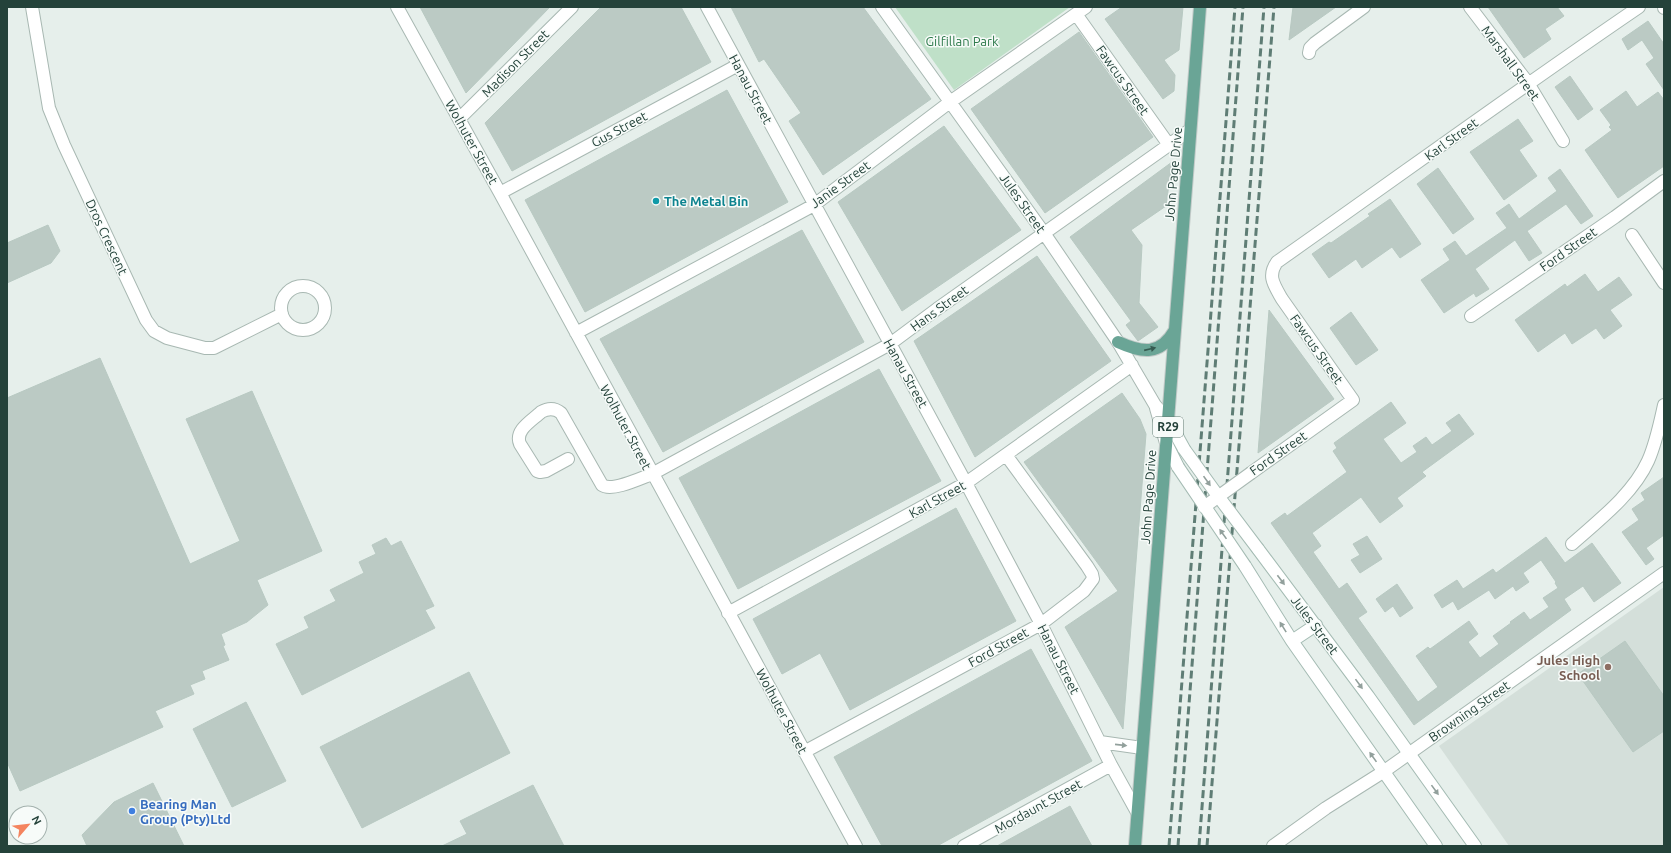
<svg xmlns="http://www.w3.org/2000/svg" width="1671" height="853" viewBox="0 0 1671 853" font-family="Ubuntu,sans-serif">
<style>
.built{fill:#d4dfda}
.green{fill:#bfe0c8}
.building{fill:#bbcac4;stroke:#b8c9c2}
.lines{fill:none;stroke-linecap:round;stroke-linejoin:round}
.minor-casing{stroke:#a8b8b2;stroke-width:14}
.secondary-casing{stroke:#a4bbb3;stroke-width:14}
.primary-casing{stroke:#c2cac8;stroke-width:14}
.minor{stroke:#fff;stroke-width:12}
.secondary{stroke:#fff;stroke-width:12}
.primary{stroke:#6aa596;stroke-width:12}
.rail{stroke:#5f7d75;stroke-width:3;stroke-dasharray:8 4;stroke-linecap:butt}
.minor-bridge-casing{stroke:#a8b8b2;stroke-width:14;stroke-linecap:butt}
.secondary-bridge-casing{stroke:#a4bbb3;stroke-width:14;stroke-linecap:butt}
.minor-bridge{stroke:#fff;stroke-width:12}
.secondary-bridge{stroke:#fff;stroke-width:12}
.oneway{fill:#365b51}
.oneway2{fill:#92a09c}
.culture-dot{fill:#0f9aa8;stroke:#f7fbf9;stroke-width:1.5}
.education-dot{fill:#8d6e63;stroke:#f7fbf9;stroke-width:1.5}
.shop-dot{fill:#3f7fe0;stroke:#f7fbf9;stroke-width:1.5}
.labels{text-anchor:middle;stroke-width:3;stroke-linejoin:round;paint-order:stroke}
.shield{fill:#f7fbf9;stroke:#637a73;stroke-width:1}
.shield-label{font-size:12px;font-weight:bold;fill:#24423a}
.park-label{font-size:13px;fill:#2d7a4b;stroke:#f7fbf9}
.street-label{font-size:13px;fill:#24423a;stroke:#f7fbf9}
.culture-label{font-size:13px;font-weight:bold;fill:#0d838f;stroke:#f7fbf9;text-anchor:start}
.education-label{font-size:13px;font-weight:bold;fill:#785e54;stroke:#f7fbf9;text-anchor:end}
.shop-label{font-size:13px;font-weight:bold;fill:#366cbe;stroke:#f7fbf9;text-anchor:start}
</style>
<rect width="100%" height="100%" fill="#e6efeb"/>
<path class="built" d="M1664,587v259h-155l-70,-100z"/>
<path class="green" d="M895,7h175l-116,83z"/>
<path class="building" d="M420,7h130l-84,86z
M601,7h80l30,55 -199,109 -27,-48z
M731,7h132l68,92 -108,76 -34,-54 12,-8 -37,-54 -5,3z
M1122,7h61l-4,43 -15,10 11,15 -1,16 -11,8 -58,-80z
M1293,7h43l-47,33z
M1488,7h69l7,9 -19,13 6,10 -27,19z
M1648,21l16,23v46l-18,-26 8,-6 -12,-18 -14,10 -6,-11z
M1079,32l74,105 -108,76 -74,-104z
M1570,76l23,33 -15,11 -23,-33z
M727,90l61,112 -203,110 -60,-112z
M1626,91l11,16 21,-15 6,8v66l-46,32 -33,-48 27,-20 -3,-3 2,-2 -11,-15z
M1518,119l15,22 -14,9 18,26 -33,24 -34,-48z
M944,126l77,104 -119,81 -64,-109z
M1172,162l-6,44 -35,24 11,15 -3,58 19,24 -20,14 -12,-16 5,-4 -61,-84z
M1438,168l36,51 -21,15 -36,-50z
M1560,169l33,47 -12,8 -15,-20 -39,27 15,22 -13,8 -14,-21 -40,29 14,20 -13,8 -2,-4 -30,20 -23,-33 29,-20 -7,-11 12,-8 11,15 41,-28 -11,-15 13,-9 10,15 38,-28 -9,-13z
M1390,199l31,45 -21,14 -8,-11 -30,21 -6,-9 -27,19 -17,-24 17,-12 2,1 39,-27 -2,-2z
M48,225l12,26 -9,12 -44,20v-40z
M802,230l62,112 -201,110 -63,-113z
M1037,256l74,105 -136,96 -61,-116z
M1585,274l13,18 21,-15 13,18 -22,15 12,16 -18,13 -8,-11 -24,16 -7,-11 -27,19 -23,-32 50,-36 2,3z
M1269,310l65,89 -76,54z
M1351,312l27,38 -22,15 -26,-37z
M100,358l90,206 50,-23 -54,-122 66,-28 70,160 -65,29 11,25 -21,17 -26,12 4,11 -2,1 6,14 -27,11 3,8 -15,6 4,9 -39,17 8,16 -143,64 -13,-29v-364z
M879,369l62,112 -203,108 -59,-111z
M1122,393l18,26 6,15 -23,295 -58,-102 53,-36 -94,-129z
M1391,402l15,21 -23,16 18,24 16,-11 -4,-6 13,-9 6,8 20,-14 -6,-8 13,-9 15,20 -52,38 4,4 -29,22 6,8 -23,17 -19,-26 -49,36 9,13 -8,6 26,37 8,-6 20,29 -9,6 60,84 20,-15 -22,-31 12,-9 2,2 39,-28 9,13 -10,8 12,16 19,-14 -6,-8 18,-13 -1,-1 14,-10 6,8 19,-13 -6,-9 15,-10 -3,-5 1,-1 -15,-22 -18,13 6,9 -13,9 -3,-5 -18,13 -6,-9 -31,20 -5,-9 -11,7 -8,-13 23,-15 6,9 30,-20 3,4 50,-36 19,26 27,-20 29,40 -27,19 -11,-16 -19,13 7,11 -157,115 -143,-202 14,-10 2,3 60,-44 -14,-21 4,-3 -3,-5z
M1664,477v58l-18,13 8,11 -8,6 -24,-33 17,-12 -7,-11 13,-9 -4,-7z
M956,508l60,113 -166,89 -30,-57 -38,21 -29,-55z
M1367,536l15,23 -22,14 -9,-13 9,-5 -7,-11z
M386,538l5,8 10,-5 33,65 -9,4 10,18 -133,67 -26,-51 33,-16 -5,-11 32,-16 -6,-11 34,-17 -5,-11 17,-8 -4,-9z
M1397,584l16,24 -13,9 -7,-11 -8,6 -9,-13z
M1625,641l39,55v35l-31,21 -55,-78z
M1031,649l61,112 -155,85h-55l-48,-89z
M469,672l41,81 -148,75 -42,-81z
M246,702l40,79 -54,26 -39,-78z
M153,783l31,63h-97l-5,-11 32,-33z
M533,785l31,61h-122l25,-12 -7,-13z
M1070,806l22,40h-95z"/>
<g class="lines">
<g class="minor-casing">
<path id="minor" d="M32,7l17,101 15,37 82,175 8,11 13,7 38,10h9l68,-34
M397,7l103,186 356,653
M707,7l259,476 75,141 70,141 26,47
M882,7l162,226 74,109 37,63 13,15
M1470,7l58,76 35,58
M1664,7v1
M1076,14l93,131
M1309,53l1,-5 5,-5 49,-36
M459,119l113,-112
M500,193l238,-128
M1632,235l32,48
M281 308a22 22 0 1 1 44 0a22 22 0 1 1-44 0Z
M1471,316l144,-99 49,-36
M576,333l238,-128 136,-103 136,-95
M1156,408l10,35
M568,459l-22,12 -6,1 -3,-1 -17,-27c-6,-14 13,-24 21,-32 7,-4 14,-4 20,1l41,72c10,7 39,-7 50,-11l238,-130 47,-35 253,-179
M1251,473l102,-73 -71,-101c-8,-14 -15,-23 -5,-37 121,-85 240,-172 362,-255
M1572,544c27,-24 61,-50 76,-83 8,-18 12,-38 16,-56
M728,613l238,-130 166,-118
M1100,742l42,6
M804,752l237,-128 43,-33 9,-12 -1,-5 -5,-8 -81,-111
M964,846l147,-81
M1273,846l53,-38 57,-36 281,-199"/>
</g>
<g class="secondary-casing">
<path id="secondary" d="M1168,420l16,29
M1166,443l12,24
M1258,549l110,147 107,150
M1245,566l47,75 144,205
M1292,641l24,-16"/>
</g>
<g class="primary-casing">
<path id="primary" d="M1118,342c24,11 42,14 57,-12
M1135,846l65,-839"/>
</g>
<use href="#minor" class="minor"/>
<use href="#secondary" class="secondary"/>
<use href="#primary" class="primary"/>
<path class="rail" d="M1169,846l66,-839
M1178,846l65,-839
M1199,846l65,-839
M1207,846l67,-839"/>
<g class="minor-bridge-casing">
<path id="minor-bridge" d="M1204,507l47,-34"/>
</g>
<g class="secondary-bridge-casing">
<path id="secondary-bridge" d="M1184,449l34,47 40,53
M1178,467l67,99"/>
</g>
<use href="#minor-bridge" class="minor-bridge"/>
<use href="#secondary-bridge" class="secondary-bridge"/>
</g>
<defs><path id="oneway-solid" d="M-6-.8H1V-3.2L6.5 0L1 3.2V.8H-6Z"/></defs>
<use class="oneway" href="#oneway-solid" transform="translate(1150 349) rotate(-13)"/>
<g class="oneway2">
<use href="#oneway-solid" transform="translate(1207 481) rotate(55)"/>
<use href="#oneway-solid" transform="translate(1223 534) rotate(-125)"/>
<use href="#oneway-solid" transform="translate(1281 580) rotate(53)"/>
<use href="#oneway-solid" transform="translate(1283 627) rotate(-122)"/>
<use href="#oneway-solid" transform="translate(1359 684) rotate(54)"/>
<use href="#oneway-solid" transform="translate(1121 745) rotate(6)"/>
<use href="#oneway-solid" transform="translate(1373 757) rotate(-125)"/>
<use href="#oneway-solid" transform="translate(1435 790) rotate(54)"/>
</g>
<circle class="culture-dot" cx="656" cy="201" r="4"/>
<circle class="education-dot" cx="1608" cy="667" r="4"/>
<circle class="shop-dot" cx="132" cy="811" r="4"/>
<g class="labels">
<rect class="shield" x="1153" y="417" width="30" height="20" rx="3"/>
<g class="shield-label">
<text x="1168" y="431">R29</text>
</g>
<g class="park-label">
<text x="962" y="46">Gilfillan Park</text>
</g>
<g class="street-label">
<text transform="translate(515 63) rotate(-45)" y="5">Madison Street</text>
<text transform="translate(1511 63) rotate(54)" y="5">Marshall Street</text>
<text transform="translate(1123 80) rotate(55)" y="5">Fawcus Street</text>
<text transform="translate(751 89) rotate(62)" y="5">Hanau Street</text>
<text transform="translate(619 129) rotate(-28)" y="5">Gus Street</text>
<text transform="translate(1451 139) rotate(-36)" y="5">Karl Street</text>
<text transform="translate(472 142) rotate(61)" y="5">Wolhuter Street</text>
<text transform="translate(1173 174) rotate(-85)" y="5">John Page Drive</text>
<text transform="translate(840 184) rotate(-36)" y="5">Janie Street</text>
<text transform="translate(1023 203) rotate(55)" y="5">Jules Street</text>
<text transform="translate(107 237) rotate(65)" y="5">Dros Crescent</text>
<text transform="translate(1568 249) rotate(-35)" y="5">Ford Street</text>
<text transform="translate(939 308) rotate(-36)" y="5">Hans Street</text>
<text transform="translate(1317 349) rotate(55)" y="5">Fawcus Street</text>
<text transform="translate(906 373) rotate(61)" y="5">Hanau Street</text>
<text transform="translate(626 427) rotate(62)" y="5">Wolhuter Street</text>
<text transform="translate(1278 453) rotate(-35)" y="5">Ford Street</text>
<text transform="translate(1148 497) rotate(-86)" y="5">John Page Drive</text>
<text transform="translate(937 499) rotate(-29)" y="5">Karl Street</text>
<text transform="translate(1315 625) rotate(53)" y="5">Jules Street</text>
<text transform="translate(998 647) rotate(-29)" y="5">Ford Street</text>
<text transform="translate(1059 659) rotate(63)" y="5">Hanau Street</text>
<text transform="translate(782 711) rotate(62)" y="5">Wolhuter Street</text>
<text transform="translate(1469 711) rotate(-35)" y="5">Browning Street</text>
<text transform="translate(1038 806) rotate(-29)" y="5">Mordaunt Street</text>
</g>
<g class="culture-label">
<text x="664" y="206">The Metal Bin</text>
</g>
<g class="education-label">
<text x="1600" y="665">Jules High<tspan x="1600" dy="15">School</tspan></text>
</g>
<g class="shop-label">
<text x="140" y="809">Bearing Man<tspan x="140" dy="15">Group (Pty)Ltd</tspan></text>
</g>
</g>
<rect width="1671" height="853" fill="none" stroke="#24423a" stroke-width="16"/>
<g transform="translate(28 825) rotate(62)"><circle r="19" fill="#f7fbf9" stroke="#a3b1ad"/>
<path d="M0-3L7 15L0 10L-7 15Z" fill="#f4845f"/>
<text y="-6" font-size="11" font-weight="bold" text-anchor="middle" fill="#24423a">N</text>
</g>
</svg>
